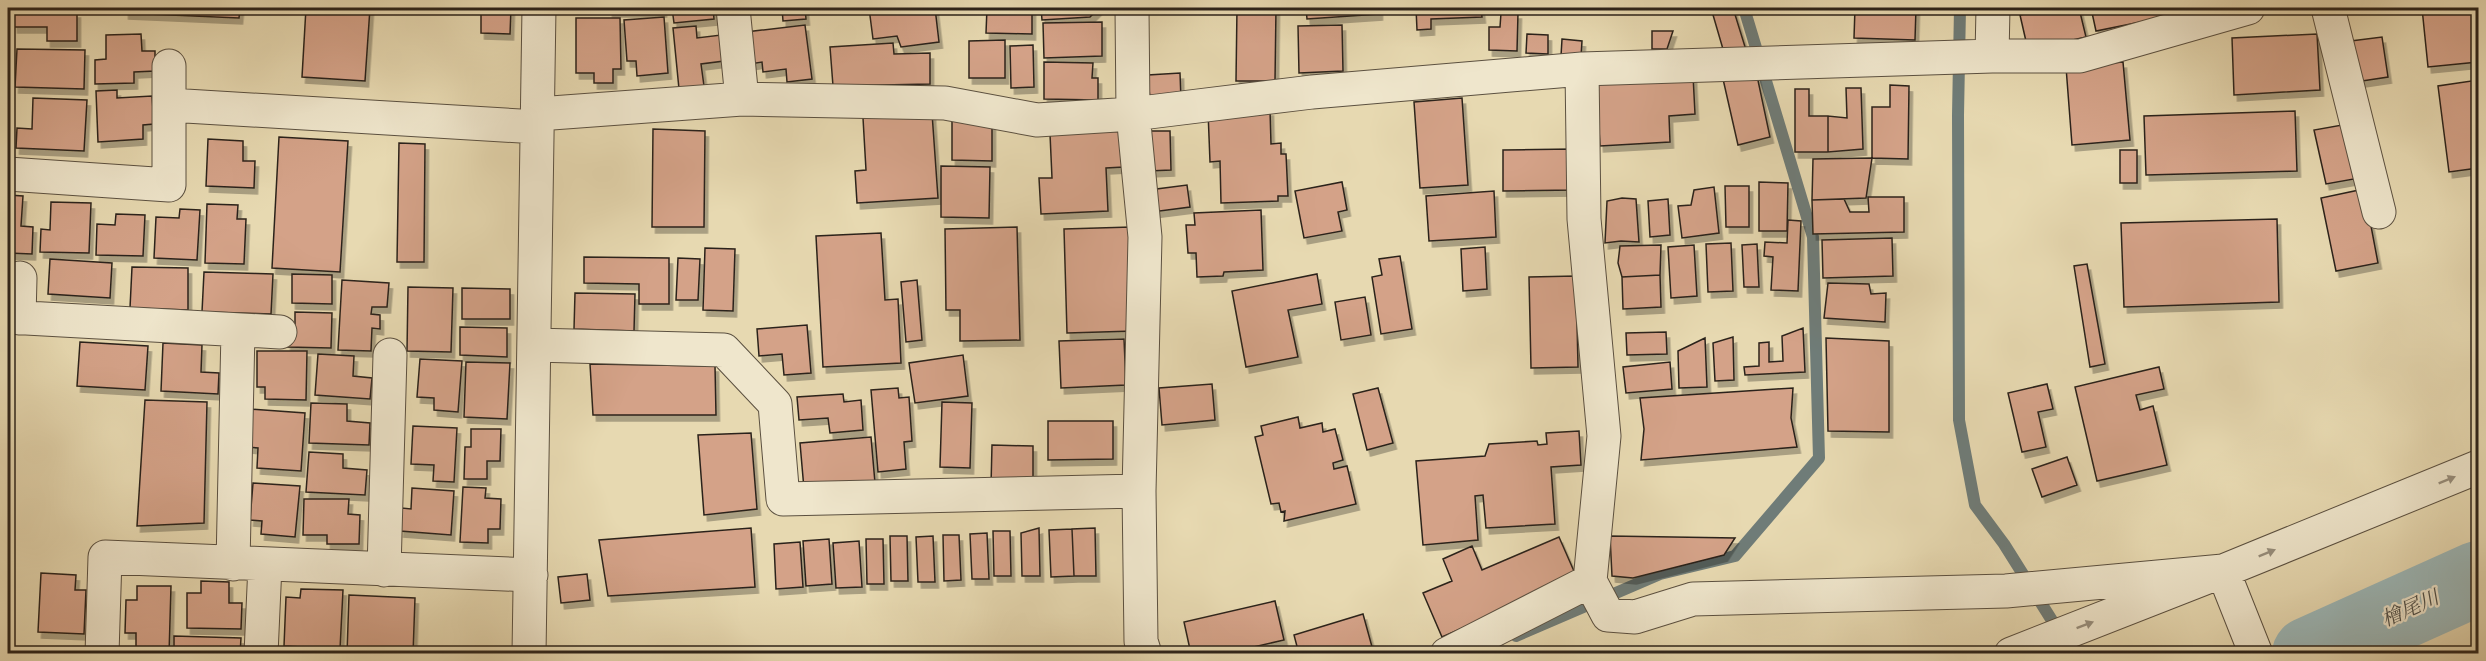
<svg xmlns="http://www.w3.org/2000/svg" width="2486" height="661" viewBox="0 0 2486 661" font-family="'IM FELL DW Pica','Noto Serif JP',serif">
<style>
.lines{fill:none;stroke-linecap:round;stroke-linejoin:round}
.stream{stroke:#6f7c78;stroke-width:12}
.river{stroke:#9cb7b7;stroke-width:74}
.building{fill:#d4a288;stroke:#2c231a;stroke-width:1.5;filter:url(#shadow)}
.minor-casing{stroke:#5b5040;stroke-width:35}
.minor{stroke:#efe6cc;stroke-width:33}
.oneway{fill:#978e7c}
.labels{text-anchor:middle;stroke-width:4.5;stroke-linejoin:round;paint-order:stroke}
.water-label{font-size:20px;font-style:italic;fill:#4e4f49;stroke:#efe6cc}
</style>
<defs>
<filter id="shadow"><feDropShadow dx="3.5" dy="6" stdDeviation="0" flood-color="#0004"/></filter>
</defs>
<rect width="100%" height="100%" fill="#e7d9b1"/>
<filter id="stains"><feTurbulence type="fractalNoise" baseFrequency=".00333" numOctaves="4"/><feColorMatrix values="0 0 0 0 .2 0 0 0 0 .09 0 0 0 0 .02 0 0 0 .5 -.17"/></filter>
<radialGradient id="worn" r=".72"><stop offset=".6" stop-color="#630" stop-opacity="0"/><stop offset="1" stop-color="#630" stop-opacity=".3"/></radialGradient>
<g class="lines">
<path class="stream" d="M1960,8l-2,107 1,305 16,85 29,39 69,110
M1516,636l144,-62 75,-18 84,-98 -6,-221 -69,-229"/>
<path class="river" d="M2309,654l169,-76"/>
</g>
<path class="building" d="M13,8h40v4h24v29h-30v-14h-33z
M125,8h115l-1,10 -114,-5z
M306,8h64l-5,73 -63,-4z
M481,8h30l-1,26 -29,-1z
M609,8h54v3h-54z
M672,8h41l1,11 -40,4z
M782,8h23l1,11 -23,2z
M869,8h66l4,34 -38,5 -4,-11 -24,3z
M987,8h45v26l-46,-1z
M1041,8h57v1l-8,8 -48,3z
M1237,8h39l-1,73h-39z
M1306,8h73v6l-72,5z
M1416,8h65l1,9 -51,2v10l-14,1z
M1711,8h22l13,42 -21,6z
M1855,8h61l-1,32 -61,-2z
M2053,8h26l7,29 -58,13 -8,-35z
M2091,8h93l1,5 -89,18z
M2422,8h56v54l-50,5z
M1501,13h17l-1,38 -28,-1v-23h11z
M664,17l4,56 -31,3 -1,-15h-9l-3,-41z
M576,18h44l1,51h-8v14h-19v-10h-18z
M1102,22v34l-58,2 -1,-35z
M805,25l7,54 -25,3 -1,-13 -23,3 -1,-10 -12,2 -4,-32z
M1342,25l1,46 -44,2 -1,-47z
M696,26l1,12 24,-3 3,26 -23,3 3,22 -25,3 -6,-61z
M1652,31h21l-6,18h-15z
M141,34l1,17h13v20l-21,1v11l-39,1v-24l11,-1v-24z
M1527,34l21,1v19l-22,-1z
M2317,34l3,56 -86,5 -2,-57z
M2382,37l6,40 -39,6 -6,-41z
M1562,39l20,2 -1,16 -20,-1z
M1005,40v38h-36v-37z
M893,43l1,11 36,-1v31l-97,2 -3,-39z
M1033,45l1,42 -23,1 -1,-42z
M17,49l68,1 -1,39 -69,-2z
M1044,62l49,1 -1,15h6v22l-54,-1z
M2123,62l7,78 -58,5 -6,-78z
M1756,71l14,66 -32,8 -15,-66z
M1180,73l1,27 -31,1 -2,-26z
M1693,75l2,39 -26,2 1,26 -70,4 -4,-65z
M2478,80v88l-29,4 -11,-86z
M1890,85l19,1 -1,73 -36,-1v-51h18z
M1846,88h15l2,61 -35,3v-36l19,2z
M1795,89h14v27h19v36h-33z
M117,90v8l35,-2 2,28 -11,1v14l-45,3 -2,-51z
M33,98l54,2 -3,51 -68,-3 1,-20 15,1z
M1462,98l6,87 -48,3 -6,-86z
M1270,110l1,34 10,-1v11h5l2,42h-10v5l-57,2 -1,-42 -10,1 -2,-51z
M2295,111l2,60 -151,4 -2,-59z
M932,113l6,85 -81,5 -2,-32 11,-1 -3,-52z
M952,121l40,1v39l-40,-1z
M2342,125l12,54 -28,5 -12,-54z
M653,129l52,2 -1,96h-52z
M1123,131l1,36 -18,1 2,43 -67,3 -2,-36h13l-2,-44z
M1147,131h23l1,39 -23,1z
M279,137l69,4 -8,131 -68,-4z
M208,139l35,2v20h12l-1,27 -48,-2z
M399,143l26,1 -1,118h-27z
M1573,149l1,41 -71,1v-41z
M2120,150h17v33h-17z
M1872,158l-6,40 -54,2 1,-41z
M941,166l49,1 -1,51 -48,-1z
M1342,182l5,28 -9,2 4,19 -38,7 -9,-47z
M1759,182l29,1 -1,48h-28z
M1187,185l3,22 -38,5 -3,-22z
M1725,186h24v41h-23z
M1714,187l5,46 -37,5 -4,-32 13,-1 3,-15z
M2364,189l14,74 -42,8 -15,-73z
M1494,191l2,46 -67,4 -3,-45z
M8,195l15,1 -2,30 12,1 -1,27 -24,-1z
M1868,197h36v35l-91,2 -1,-34 32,-1 6,13h19z
M1622,198l14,1 3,43 -18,-1 -16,2 2,-42z
M1668,199l2,36 -20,2 -2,-36z
M51,202l40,1 -2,50 -49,-1 1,-23 9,1z
M207,204l31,1 -1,14h9l-2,45 -39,-1z
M180,209l20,1 -3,50 -43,-2 2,-41 23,1z
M1261,210l2,60 -39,2 -1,4 -26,1 -1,-24h-8l-2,-28h9l-1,-12z
M116,214l29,1 -2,41 -47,-1 1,-31 18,1z
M2277,219l2,83 -155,5 -3,-84z
M1788,220l13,1 -3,70 -27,-1 2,-33 -9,-1 1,-14 22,1z
M1017,227l3,113 -60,1v-31h-14l-1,-81z
M1131,227l3,104 -67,2 -3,-104z
M881,233l4,67 13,-1 3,64 -78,4 -7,-131z
M1892,238l1,38 -70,2 -1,-38z
M1731,243l2,48 -25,1 -2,-48z
M1757,244l2,43h-15l-2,-42z
M1661,245l-1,30 -38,2 -4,-14 2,-17z
M1694,245l3,51 -26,2 -3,-51z
M1485,247l2,42 -24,2 -2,-42z
M705,248l30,1 -2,62 -30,-1z
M1400,256l12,73 -31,5 -9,-57 10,-2 -3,-16z
M584,257l85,1v46h-30v-20l-55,-1z
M678,258l22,1 -2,41h-22z
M50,259l62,4 -2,35 -62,-4z
M2087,264l18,100 -15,3 -16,-101z
M132,267l56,1v42l-58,-2z
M204,272l69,2 -2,40 -69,-2z
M292,274l40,1v29l-40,-1z
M1317,274l5,30 -34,6 10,47 -52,10 -14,-76z
M1660,275l1,32 -38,2 -1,-32z
M1576,276l2,91 -47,1 -2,-91z
M342,280l47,3 -2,24h-15l-1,7 9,1v14l-8,-1 -1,23 -33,-1z
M917,280l5,60 -16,2 -5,-60z
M1828,283l41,1 2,10 15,-1 -1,29 -61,-4z
M408,287l45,1 -2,64 -44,-1z
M462,288l48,1v30h-48z
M575,293l60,1 -1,37 -60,-2z
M1365,297l6,38 -30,5 -6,-38z
M295,312l37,1 -1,35 -44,-1 1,-24 7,1z
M807,325l4,48 -27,2 -2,-21 -23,2 -2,-27z
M460,327l47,1v29l-47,-2z
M1803,328l2,44 -60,3 -1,-8 15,-1v-23l10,-1v20l14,-1 -1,-25z
M1666,332l1,22 -40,1 -1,-22z
M1733,337l1,43 -19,1 -2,-38z
M1705,338l2,49 -28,1 -1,-37z
M1826,338l63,3v91l-61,-1z
M1124,339l2,46 -65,3 -2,-47z
M80,342l68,4 -3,44 -68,-4z
M163,343l39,2 -1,27 18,1 -1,21 -57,-3z
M257,351h50l-1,49 -41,-1v-12h-8z
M318,354l36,2 -1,20 19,2 -2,21 -55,-4z
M963,355l5,41 -53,7 -6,-40z
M420,359l42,2 -4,51 -24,-2v-12l-17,-1z
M466,362l44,1 -3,56 -43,-2z
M1670,362l2,27 -46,4 -3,-26z
M590,364l125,2 1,49h-123z
M2159,367l5,22 -28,6 4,15 13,-4 14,59 -70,16 -22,-94z
M1212,384l3,36 -53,5 -3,-37z
M2047,384l6,25 -15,3 8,35 -24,5 -14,-59z
M898,388l1,10 10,-1 3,44 -8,1 2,27 -28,3 -7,-82z
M1378,388l15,55 -26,7 -14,-56z
M1793,388l-2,30 6,29 -156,13 3,-31 -4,-31z
M843,394l1,8 17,-2 2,30 -33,3 -2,-15 -29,2 -2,-23z
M145,400l62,2 -3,121 -67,3z
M942,402l30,1 -2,65 -30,-1z
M311,403l36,1v17l23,2 -1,22 -60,-2z
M250,409l55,4 -4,58 -44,-3 1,-20 -11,-1z
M1298,417l2,11 22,-5 1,9 12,-3 8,31 -10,3 1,6 13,-3 9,38 -72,17 1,-10 -4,1 -2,-9 -8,1 -16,-67 8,-2 -2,-9z
M1048,421h65v38l-65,1z
M413,426l44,2 -3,54 -21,-1 1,-16 -23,-1z
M471,429h30l-1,32h-13v18h-23l1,-32h6z
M1579,431l2,34 -30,2 4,57 -69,4 -3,-33 -8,1 3,44 -55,5 -7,-84 69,-5 4,-12 48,-3 1,4 9,-1 -1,-11z
M751,433l6,76 -53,6 -6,-80z
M871,437l4,46 -71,6 -4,-46z
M992,445l41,1v40h-42z
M309,452l34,2v14l24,2 -2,25 -59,-3z
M2067,457l10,28 -35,12 -10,-28z
M253,483l47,3 -5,51 -34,-3 1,-13 -12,-1z
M463,487l23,1 -1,10 16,1 -1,30h-12v14l-28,-1z
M412,488l42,3 -3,44 -51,-4 2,-23 9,1z
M304,499h45l-1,15 12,1 -1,29h-32v-9h-24z
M751,528l4,59 -147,9 -9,-56z
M1039,528l1,48h-18l-1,-43z
M1095,528l1,48h-22l-2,-47z
M1072,529l2,47 -23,1 -2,-47z
M993,531h17l1,45h-17z
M987,533l2,46h-17l-2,-45z
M943,535h16l2,45 -17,1z
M890,536h17l1,45h-17z
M933,536l2,46h-17l-2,-45z
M1610,536l125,2 -11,17 -91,23 -21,-2z
M1559,537l18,41 -135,59 -19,-44 29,-12 -9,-22 29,-13 10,24z
M829,539l3,45 -26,2 -3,-45z
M866,539h17l1,45h-17z
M859,541l3,46 -26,1 -3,-45z
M800,542l3,45 -27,2 -2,-45z
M41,573l35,2 -1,15h11l-2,44 -46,-2z
M587,574l3,26 -29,3 -3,-26z
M201,581l28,1v21h13l-1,26 -54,-1v-35h14z
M137,586h34l-2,68h-33v-21h-11l1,-33h11z
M301,589l42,1 -3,59 -56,-3 2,-49 14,1z
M349,595l66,3 -2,56h-66z
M1275,601l9,39 -61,14h-32l-7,-32z
M1363,614l11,40h-75l-5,-19z
M174,636l67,2 -1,16h-66z"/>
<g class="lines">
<g class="minor-casing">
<path id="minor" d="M733,8l9,91
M1132,8l1,106 12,123 -6,254 2,150 4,13
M2328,8l51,204
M1992,56l1,-48
M1582,69l2,150 20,217 -14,145 18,34 27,2 58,-18 313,-8 217,-20 33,83
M169,105l368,22
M538,114l204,-15 203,4 92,17 96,-6 179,-22 270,-23 410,-13h88l168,-48
M8,174l161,11v-119
M8,317l272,15
M19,318l1,-40
M534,345l190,5 51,54 8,95 356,-8
M233,564l5,-234
M384,570l6,-215
M102,654l3,-97 426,18
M261,654l4,-89
M529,654l10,-646
M1447,654l143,-73
M2011,654l212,-83 255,-104"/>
</g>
<use href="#minor" class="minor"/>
</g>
<defs><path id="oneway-solid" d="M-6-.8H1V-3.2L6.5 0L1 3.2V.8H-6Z" transform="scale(1.5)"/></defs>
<g class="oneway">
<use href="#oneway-solid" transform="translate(2447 480) rotate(-22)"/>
<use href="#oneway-solid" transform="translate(2267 553) rotate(-22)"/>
<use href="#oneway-solid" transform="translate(2085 625) rotate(-21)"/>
</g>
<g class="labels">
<g class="water-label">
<text transform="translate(2410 608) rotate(-24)" y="7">檜尾川</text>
</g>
</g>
<rect width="2486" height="661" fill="none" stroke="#e7d9b1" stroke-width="30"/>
<rect x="9" y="9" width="2468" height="643" fill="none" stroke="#2c231a" stroke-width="3"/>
<rect x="15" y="15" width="2456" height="631" fill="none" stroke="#2c231a" stroke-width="1.5"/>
<rect width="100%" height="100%" filter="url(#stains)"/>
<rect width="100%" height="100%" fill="url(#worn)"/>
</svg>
